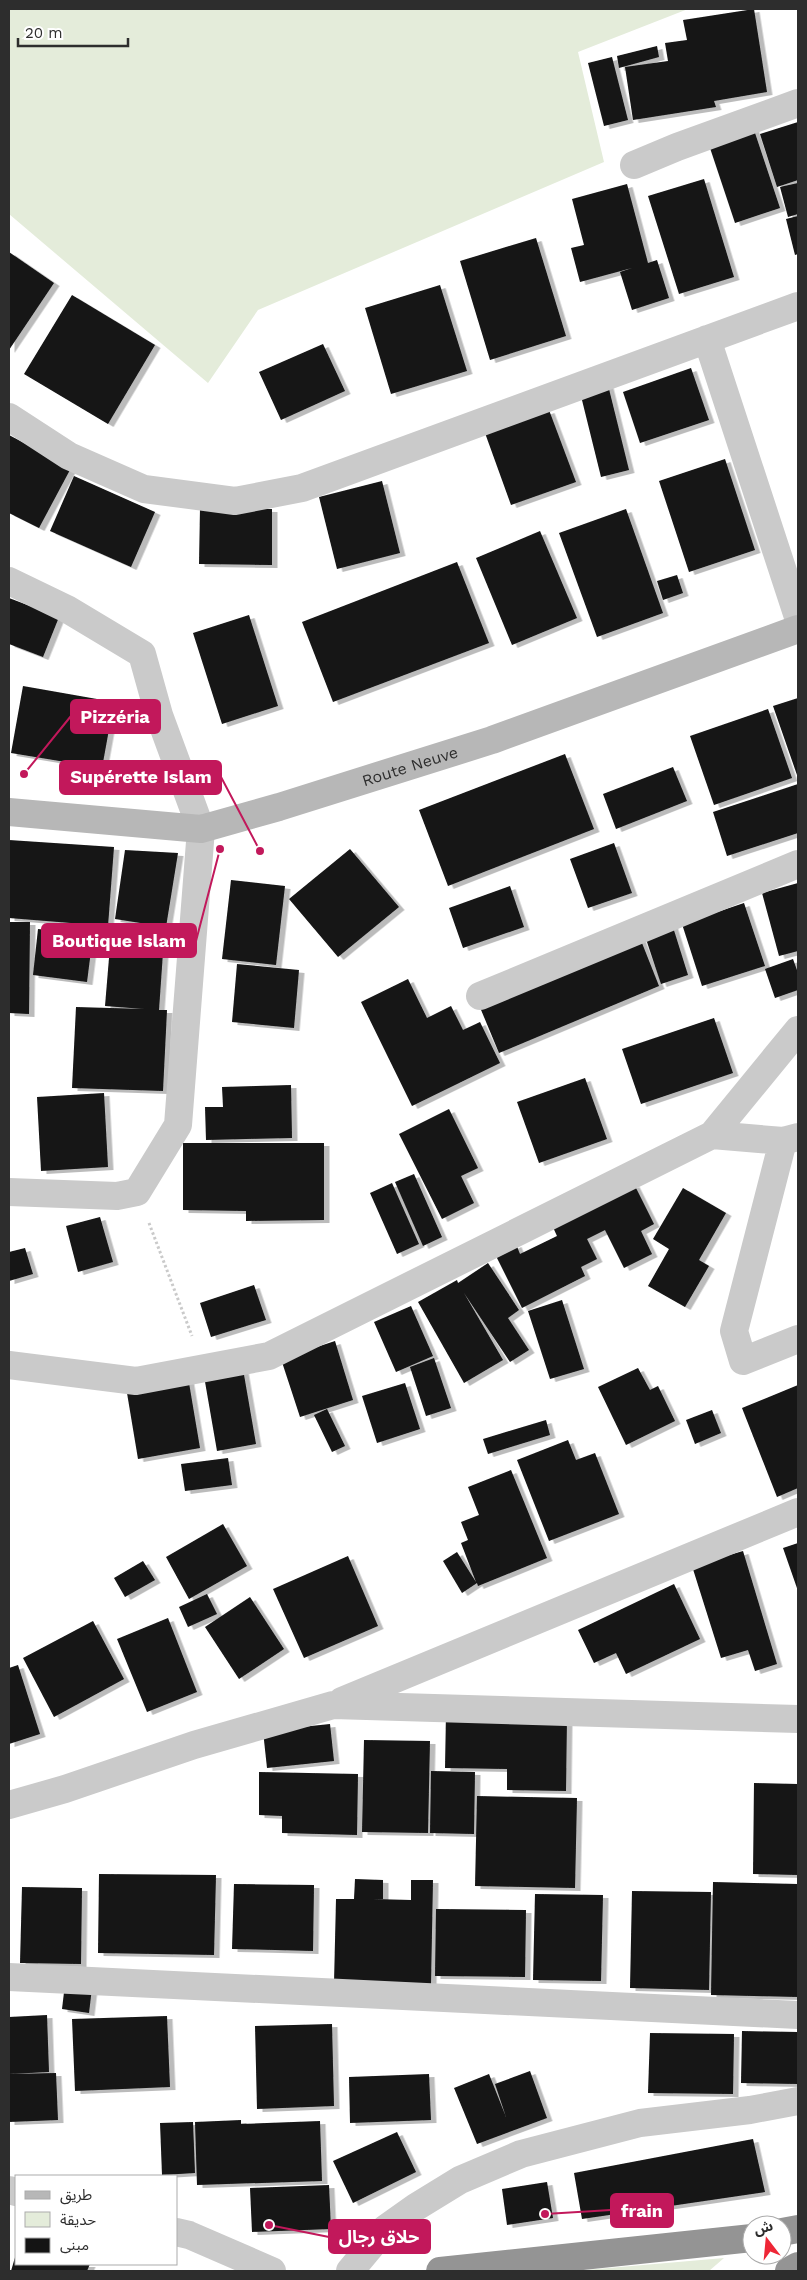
<svg xmlns="http://www.w3.org/2000/svg" width="807" height="2280" viewBox="0 0 807 2280" font-family="'Work Sans','Noto Sans Arabic',sans-serif">
<style>
.green{fill:#e4ecda}
.building{fill:#141414;filter:url(#shadow)}
.lines{fill:none;stroke-linecap:round;stroke-linejoin:round}
.path{stroke:#cacaca;stroke-width:3;stroke-dasharray:2.5 2.5;stroke-linecap:butt}
.street{stroke:#cacaca;stroke-width:28}
.secondary{stroke:#b7b7b7;stroke-width:28}
.highway{stroke:#949494;stroke-width:28}
.labels{text-anchor:middle;stroke-width:5;stroke-linejoin:round;paint-order:stroke}
.street-label{font-size:16px;fill:#2d2d2d;stroke:#fff}
.leader{fill:none;stroke:#c2185b;stroke-width:2}
.callout-dot{fill:#c2185b;stroke:#fff;stroke-width:2}
.callout{fill:#c2185b;stroke:#c2185b;stroke-width:2}
.callout-label{font-size:18px;text-anchor:middle;font-weight:bold;fill:#fff}
</style>
<defs>
<filter id="shadow"><feDropShadow dx="5.5" dy="3" stdDeviation="0" flood-color="#0004"/></filter>
</defs>
<rect width="100%" height="100%" fill="#fff"/>
<path class="green" d="M9,9h679l-110,43 26,110 -346,148 -50,73 -199,-169z
M724,2258l-15,13h-135z"/>
<path class="building" d="M754,9l13,83 -53,9 2,6 -83,13 -8,-53 43,-6 -3,-18 22,-3 -4,-20z
M657,46l2,11 -40,11 -2,-12z
M612,57l16,63 -24,6 -16,-63z
M798,122v58l-21,7 -17,-53z
M753,127l27,81 -45,15 -27,-81z
M704,179l30,98 -55,17 -31,-98z
M798,183v31l-10,3 -8,-30z
M627,184l21,79 9,-3 12,38 -37,12 -12,-38 12,-4 -52,14 -9,-34 13,-3 -12,-46z
M798,216v38l-3,1 -9,-36z
M536,238l30,98 -76,24 -30,-99z
M9,252l45,31 -45,67z
M440,285l27,86 -76,23 -26,-86z
M72,295l83,50 -47,79 -84,-50z
M323,344l22,47 -64,29 -22,-48z
M691,368l18,52 -69,23 -17,-51z
M608,385l21,85 -28,7 -21,-85z
M549,410l27,72 -65,23 -26,-72z
M9,435l62,33 -32,60 -30,-15z
M725,459l30,91 -66,22 -30,-91z
M74,476l81,36 -24,55 -81,-36z
M382,481l18,72 -63,16 -18,-72z
M200,508l72,1v56l-73,-1z
M626,509l37,104 -66,24 -38,-104z
M540,531l37,87 -65,27 -36,-87z
M457,562l32,81 -156,59 -31,-80z
M677,575l6,18 -20,7 -6,-19z
M9,598l50,19 -16,40 -34,-13z
M249,615l29,91 -56,18 -29,-91z
M23,686l91,16 -12,66 -91,-15z
M798,698v77h-1l-24,-69z
M768,709l24,69 -78,27 -24,-69z
M565,754l29,75 -146,57 -29,-76z
M673,767l14,34 -71,28 -13,-35z
M798,784v49l-71,23 -14,-44z
M9,840l105,7 -6,79 -99,-8z
M614,843l18,50 -44,15 -18,-49z
M350,849l49,58 -61,50 -49,-58z
M125,850l53,3 -12,74 -51,-8z
M231,880l54,6 -9,79 -54,-6z
M798,883v68l-19,5 -17,-63z
M510,886l14,41 -61,21 -14,-40z
M744,903l21,63 -63,20 -20,-62z
M9,922h21l-1,92 -20,-1z
M672,924l16,51 -27,9 -17,-51z
M38,929l55,6 -6,47 -54,-7z
M111,934l53,4 -5,72h8l-4,81 -91,-3 4,-81 68,2 -39,-3z
M640,938l19,48 -160,67 -20,-48z
M793,959l5,14v17l-23,8 -10,-29z
M237,964l62,6 -5,58 -62,-6z
M408,979l19,39 24,-12 12,24 17,-8 20,41 -88,43 -51,-104z
M714,1018l19,55 -92,31 -19,-55z
M585,1078l22,61 -68,24 -22,-61z
M291,1085l1,53 -86,2 -1,-33h18l-1,-20z
M104,1093l4,74 -67,4 -4,-74z
M449,1109l29,59 -17,8 13,27 -32,16 -43,-85z
M183,1143h141v77l-78,1v-10l-63,-1z
M414,1174l28,63 -19,9 -28,-64z
M392,1183l27,61 -22,10 -27,-61z
M634,1184l20,40 -13,7 11,23 -28,14 -19,-38 -18,9 10,20 -16,8 4,9 -63,32 -27,-54 21,-10 4,10 37,-18 -6,-13z
M683,1188l43,25 -27,47 10,6 -24,41 -37,-21 21,-37 -16,-10z
M100,1217l13,45 -35,10 -12,-46z
M25,1248l8,26 -24,7v-29z
M488,1263l31,47 -11,8 21,32 -19,12 -46,-69 39,67 -39,23 -46,-81 39,-22 1,3z
M254,1285l12,35 -55,17 -11,-34z
M562,1300l22,69 -34,10 -22,-68z
M411,1306l22,50 -37,16 -22,-50z
M335,1341l18,59 -53,17 -19,-58z
M434,1358l17,50 -25,8 -16,-49z
M638,1368l12,22 8,-4 17,35 -49,24 -28,-58z
M243,1369l13,75 -39,7 -13,-75z
M188,1377l12,71 -62,11 -12,-72z
M405,1383l15,46 -43,14 -15,-47z
M798,1385v103l-21,9 -35,-89z
M327,1409l18,37 -13,6 -18,-37z
M712,1410l9,23 -26,11 -9,-24z
M546,1420l4,15 -62,19 -5,-15z
M568,1440l8,20 19,-7 24,61 -70,27 -32,-81z
M228,1458l4,27 -47,6 -4,-27z
M511,1470l36,88 -69,28 -1,-3 -15,10 -19,-32 14,-9 19,30 -15,-39 7,-3 -7,-18 18,-7 -11,-28z
M223,1524l24,42 -58,33 -23,-42z
M798,1543v48l-15,-43z
M743,1551l34,113 -22,7 -7,-21 -27,8 -29,-92z
M348,1556l30,70 -74,32 -31,-69z
M143,1561l12,19 -30,17 -11,-19z
M674,1584l26,55 -74,35 -10,-21 -22,10 -16,-33z
M207,1594l10,20 -29,13 -9,-20z
M250,1597l34,52 -45,30 -34,-52z
M168,1618l29,74 -50,20 -30,-73z
M93,1621l31,58 -70,38 -31,-59z
M18,1665l22,69 -31,10v-76z
M446,1713l121,3 -1,75 -59,-1v-21l-62,-1z
M330,1724l4,37 -67,7 -4,-37z
M364,1740l66,1 -2,92 -66,-1z
M431,1771l44,1 -1,62 -44,-1z
M259,1772l99,2 -1,61 -75,-2v-17l-23,-1z
M754,1783l44,1v91l-45,-1z
M477,1796l100,2 -2,90 -100,-2z
M99,1874l117,1 -2,80 -116,-2z
M355,1879l28,1v19h-10l38,1v-20h22l-2,104 -97,-1 2,-84h18z
M713,1882l85,2v113l-87,-2z
M234,1884l80,1 -1,66 -81,-2z
M22,1887l60,1 -1,76 -61,-1z
M632,1891l79,1 -2,98 -79,-2z
M535,1894l68,1 -2,86 -68,-1z
M436,1909l90,1 -1,67 -90,-1z
M65,1984l27,4 -3,25 -27,-4z
M47,2015l2,57 -40,2v-57z
M167,2016l3,71 -95,4 -3,-72z
M332,2024l2,82 -77,3 -2,-83z
M742,2031l56,1v52l-57,-1z
M650,2033l84,1 -1,60 -85,-1z
M530,2071l17,47 -70,26 -23,-56 35,-14 17,43 -11,-33z
M56,2073l2,47 -49,2v-48z
M429,2074l2,46 -81,3 -1,-46z
M241,2120v4l79,-3 2,60 -125,4 -2,-63z
M193,2122l2,51 -33,2 -2,-52z
M397,2132l19,40 -63,31 -20,-42z
M753,2139l12,53 -183,27 -8,-46z
M547,2182l6,36 -46,7 -5,-36z
M329,2185l2,44 -79,3 -2,-44z
M16,2254v10h74l-3,7h-76z"/>
<g class="lines">
<path class="path" d="M149,1223l43,113"/>
<path class="street" d="M634,165l43,-18 121,-44
M707,339l91,278
M9,417l60,39 75,33 91,12 67,-13 496,-182
M9,581l58,28 75,45 17,61 42,114 -23,296 -41,67 -20,4 -108,-4
M480,996l318,-132
M712,1135l86,-105
M783,1141l-49,190 9,30 55,-22
M9,1365l127,16 133,-25 443,-221 71,6 15,-4
M342,1701l456,-189
M9,1805l56,-16 129,-44 139,-40 465,14
M9,1977l789,38
M9,2190l7,2
M176,2232l13,3 83,36
M350,2271l35,-42 31,-22 44,-27 61,-26 119,-31 110,-13 48,-9"/>
<path class="secondary" id="s1" d="M9,812l192,17 78,-22 213,-67 306,-111"/>
<path class="highway" d="M782,2232l16,-3
M440,2271l312,-33
M789,2271l9,-5"/>
</g>
<g class="labels">
<g class="street-label">
<text dy="6" stroke="none"><textPath href="#s1" startOffset="411">Route Neuve</textPath></text>
</g>
</g>
<path class="leader" d="M24 774L71 716M260 851L221 777M220 849L196 941M545 2214L611 2210M269 2225L329 2237"/>
<g class="callout-dot">
<circle cx="24" cy="774" r="5"/>
<circle cx="260" cy="851" r="5"/>
<circle cx="220" cy="849" r="5"/>
<circle cx="545" cy="2214" r="5"/>
<circle cx="269" cy="2225" r="5"/>
</g>
<g class="callout">
<rect x="71" y="700" width="89" height="33" rx="5"/>
<rect x="60" y="761" width="161" height="33" rx="5"/>
<rect x="42" y="924" width="154" height="33" rx="5"/>
<rect x="611" y="2194" width="62" height="33" rx="5"/>
<rect x="329" y="2220" width="101" height="33" rx="5"/>
</g>
<g class="callout-label">
<text x="115" y="723">Pizzéria</text>
<text x="141" y="783">Supérette Islam</text>
<text x="119" y="947">Boutique Islam</text>
<text x="642" y="2217">frain</text>
<text x="379" y="2243">حلاق رجال</text>
</g>
<rect width="807" height="2280" fill="none" stroke="#2d2d2d" stroke-width="20"/>
<rect x="15" y="2175" width="162" height="90" fill="#ffffff" stroke="#ababab"/>
<rect x="25" y="2191" width="25" height="8" fill="#b7b7b7" stroke="#ababab"/>
<text x="60" y="2200" font-size="15" fill="#2d2d2d">طريق</text>
<rect x="25" y="2212" width="25" height="15" fill="#e4ecda" stroke="#ababab"/>
<text x="60" y="2225" font-size="15" fill="#2d2d2d">حديقة</text>
<rect x="25" y="2238" width="25" height="15" fill="#141414" stroke="#ababab"/>
<text x="60" y="2250" font-size="15" fill="#2d2d2d">مبنى</text>
<g transform="translate(767 2240) rotate(344)"><circle r="24" fill="#ffffff" stroke="#ababab"/>
<path d="M0-4L9 19L0 12L-9 19Z" fill="#ee2636"/>
<text y="-8" font-size="14" font-weight="bold" text-anchor="middle" fill="#2d2d2d">ش</text>
</g>
<path d="M18 38v8h110v-8" fill="none" stroke="#2d2d2d" stroke-width="2.5"/>
<text x="25" y="38" font-size="15" fill="#2d2d2d" stroke="#ffffff" stroke-width="4" paint-order="stroke">20 m</text>
</svg>
